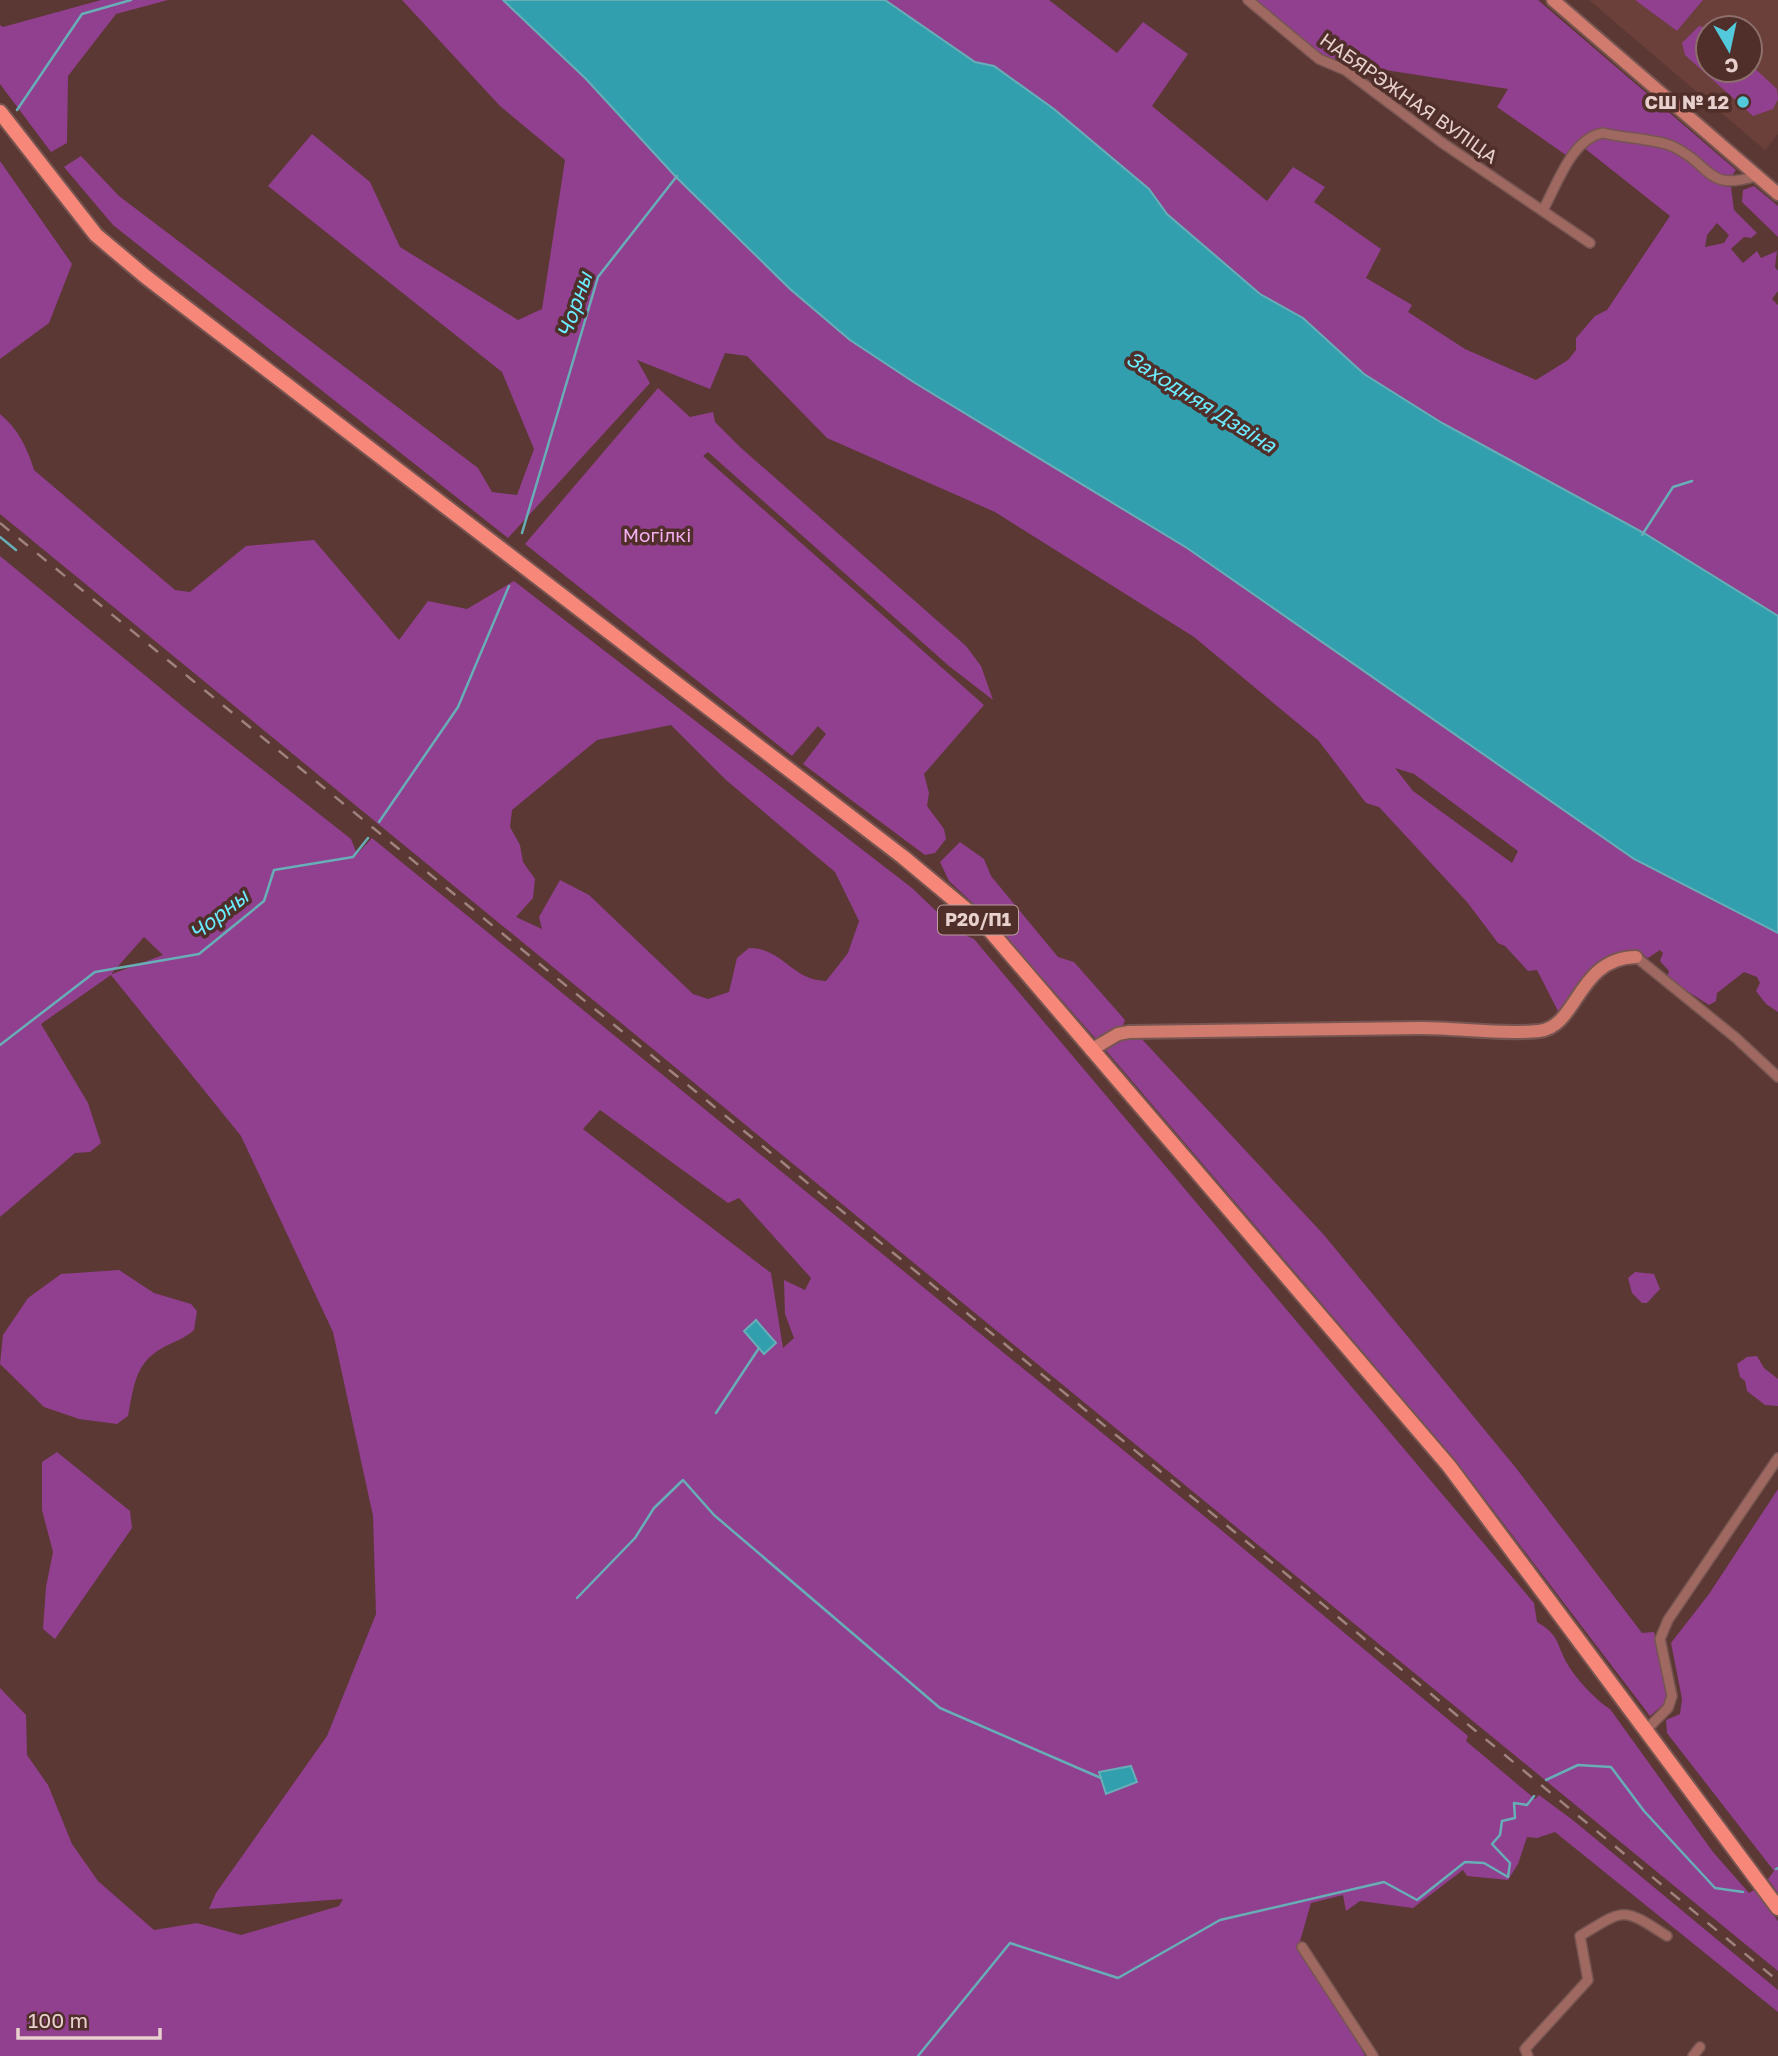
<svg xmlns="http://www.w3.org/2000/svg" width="1778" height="2056" viewBox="0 0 1778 2056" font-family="'Golos Text',sans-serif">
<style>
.built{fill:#6b403a;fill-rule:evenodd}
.green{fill:#913f8f;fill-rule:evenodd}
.water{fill:#329fae;stroke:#68aeb7;stroke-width:2}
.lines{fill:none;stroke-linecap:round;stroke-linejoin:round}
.stream{stroke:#68aeb7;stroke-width:2.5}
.street-casing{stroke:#775652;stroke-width:12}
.secondary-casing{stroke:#775652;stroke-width:16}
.primary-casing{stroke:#775652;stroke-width:18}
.street{stroke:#9f6860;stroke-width:9}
.secondary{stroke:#d17a6e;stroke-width:12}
.primary{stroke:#f78879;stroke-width:14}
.rail{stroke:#9f827e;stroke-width:2.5;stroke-dasharray:12 12;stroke-linecap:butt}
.poi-dot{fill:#53cadc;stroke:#502e29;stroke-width:2.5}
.labels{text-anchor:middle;stroke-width:7;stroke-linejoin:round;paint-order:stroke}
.shield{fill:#502e29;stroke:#ba9f9c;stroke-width:2}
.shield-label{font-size:18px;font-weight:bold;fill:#e7d0cd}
.street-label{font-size:19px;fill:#e7d0cd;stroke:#502e29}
.poi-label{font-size:19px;font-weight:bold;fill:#e7d0cd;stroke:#502e29;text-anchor:end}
.park-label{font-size:19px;fill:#f4aff0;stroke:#502e29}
.water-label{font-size:21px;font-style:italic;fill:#6bebfe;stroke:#502e29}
</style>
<rect width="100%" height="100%" fill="#5b3833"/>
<path class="built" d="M1589,0h46l42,31 26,-31h75v134l-13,16zM1708,28h42v42h-42z"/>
<path class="green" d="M101,0h67l-52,14 -48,62 -1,67 -16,9 -51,-68v-59l3,2z
M402,0h101l83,79 90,98 114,112 60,51 65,43 272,165 447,311 144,74v79l-12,-8 -10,-13 4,-8 -3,-6 -13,-5 -27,21 -1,8 -7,4 -42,-27 2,-7 -9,-10 3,-8 -3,-3 -12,8 -10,-6 -34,10 -44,53 -23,-45 -9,1 -23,-25 -7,-3 -31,-41 -88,-95 -13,-4 -48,-63 -124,-103 -199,-125 -168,-74 -80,-82 -22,-3 -15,36 -73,-29 13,23 -142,155 -395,-313 -49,-58 17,-11 38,40 359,272 14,24 25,3 17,-46 -32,-77 -234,-186 44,-52 58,48 30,65 118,73 24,-11 23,-149 -65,-54zM1395,768l19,6 104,77 -6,12 -99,-72z
M885,0h164l68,53 26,-31 45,32 -36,52 115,95 26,-34 32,20 -11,15 67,47 -15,29 46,27 -4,7 57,37 71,31 32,-20 8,-10v-12l19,-22 12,-6 63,-94 -87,-69 -10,13 -76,-53 11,-18 -168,-26 -23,-11 -61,-52h282l198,170 -12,16 7,1 3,23 23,23 -6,5 -7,-1 -13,12 12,14 14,-12 4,7 16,-7 -2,16 3,4v20l-6,8 6,6v311l-134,-83 -202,-110 -78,-49 -61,-56 -43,-24 -93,-80 -18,-25 -95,-80 -60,-43 -19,-4zM1717,223l12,12 -5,8 -19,4 2,-12z
M1635,0h68l-26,31z
M1699,26l10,2 -1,42h42v-6l27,25 1,10 -5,10 -20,7 -68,-61 -3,-12z
M0,161l72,103 -23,59 -49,36z
M1754,186l24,20v31l-36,-35 1,-12z
M658,388l32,29 23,-5 2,10 25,25 226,199 15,20 12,34 -44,-34 -241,-214 -5,4 281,249 -60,69 5,19 -2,13 17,23 2,10 -11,14 -10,2 -122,-91 23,-30 -8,-8 -26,30 -267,-212z
M0,414c18,15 27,33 34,56l141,120 15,2 56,-46 68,-6 85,100 29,-39 39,8 47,-28 398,307 46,44 16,7 560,664 3,19c24,14 19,23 31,43 8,14 29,36 42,44l103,143 36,41 5,-3 24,31v50l-1778,-1457zM671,725l55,55 109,92 24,49 -11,32 -22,28c-35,-1 -43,-33 -77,-33l-12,10 -8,34 -21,7 -15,-5 -104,-99 -29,-15 -21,37 3,12 -26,-12 17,-19 2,-19 -12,-17 -3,-17 -10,-18 2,-17 85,-70z
M0,556l192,158 159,125 6,15 15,-16 848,691 248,207 -2,5 69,58 4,-4 35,26 204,169v22l-223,-180 -18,6 -10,-1 -9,27 -10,16 -41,-4 -4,-6 -50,38 -53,-7 -14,10 -3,-16 -32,8 -13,45 50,75 17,33h-1365v-368l26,27 1,40 21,30 24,59 26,37 56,49 43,-7 44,12 98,-29 4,-7 -134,10 7,-16 111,-157 49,-122 -3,-98 -40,-184 -92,-196 -130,-161 -70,49 47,79 13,40 -11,9 -15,1 -75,64zM144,937l19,18 -51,19v-1zM600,1110l128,93 11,-5 72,80 -6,12 -21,-10 1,34 9,24 -11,10 -12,-75 -188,-144z
M960,842l24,17 7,17 67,81 16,5 51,58 -3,8 -26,11 -105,-119 -42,-39 -9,-19z
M1139,1036l185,199 192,233 126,165 12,-1 13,61 -3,11 -14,12 -194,-255 -353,-414 15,-9z
M119,1270l35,23 37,11 6,7 -3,19c-12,11 -26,13 -38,22 -22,15 -23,40 -28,64l-11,8 -38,-5 -35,-12 -44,-43 3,-29 25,-37 33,-24z
M1635,1272l19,2 6,15 -13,14h-5l-10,-10 -4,-15z
M1757,1356l7,12 14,11v27l-13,-1 -18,-14 -2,-10 -5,-4 -3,-13 10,-7z
M57,1452l73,59 2,17 -77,111 -12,-10 3,-42 7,-35 -11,-42v-48z
M1778,1489v404l-10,-14 6,-8 -107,-138 -1,-13 14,-6 2,-15 -11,-56 38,-49z"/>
<path class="water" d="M503,0h382l90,62 19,4 60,43 95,80 18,25 93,80 43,24 61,56 78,49 202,110 134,83v317l-144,-74 -447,-311 -272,-165 -65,-43 -60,-51 -114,-112 -90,-98z
M756,1320l20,23 -12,11 -20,-23z
M1131,1766l6,16 -31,12 -7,-22z"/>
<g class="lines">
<path class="stream" d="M17,110l65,-96 49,-14
M522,533l76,-256 79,-101
M1642,535l31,-48 19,-6
M0,537l16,13
M379,822l79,-115 51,-121
M0,1045l95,-73 104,-18 65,-53 10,-31 79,-13 15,-19
M716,1413l43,-65
M577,1598l58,-60 19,-30 29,-28 31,35 226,193 161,70
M1546,1780l32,-15 33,2 33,44 71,77 28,4
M1776,1869l2,-1
M918,2056l92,-113 108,35 102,-58 164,-38 33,18 48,-38 19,1 24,14 2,-14 -18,-19 8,-9 2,-14 13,-3 -1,-15 13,2 7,-9"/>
<g class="street-casing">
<path id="street" d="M1248,0l71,59 26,11 96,72 149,101
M1543,210c14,-25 29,-72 60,-77 18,5 56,6 71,14 38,18 32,45 82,29
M1636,957l100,81 42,39
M1645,1731l23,-23 4,-12 -12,-57 8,-19 110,-162
M1302,1947l71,109
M1528,2056l-3,-7 63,-69 -8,-44c46,-28 42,-29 87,0
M1693,2056l7,-9"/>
</g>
<g class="secondary-casing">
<path id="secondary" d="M1553,0l225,194
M1091,1050l27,-16 11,-2c97,-1 195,-3 293,-4 38,0 79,7 117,3 39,-4 38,-73 97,-74"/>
</g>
<g class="primary-casing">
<path id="primary" d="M0,112l96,123 50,42 757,580 84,70 462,539 329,442"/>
</g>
<use href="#street" class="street"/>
<use href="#secondary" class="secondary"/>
<use href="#primary" class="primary"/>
<path class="rail" d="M0,523l1280,1046 498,412"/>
</g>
<circle class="poi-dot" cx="1743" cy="102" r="7"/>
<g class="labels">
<rect class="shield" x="938" y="905.5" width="80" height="29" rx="5"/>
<g class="shield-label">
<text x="978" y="926">Р20/П1</text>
</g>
<g class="street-label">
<text transform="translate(1409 98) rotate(35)" y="7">НАБЯРЭЖНАЯ ВУЛІЦА</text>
</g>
<g class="poi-label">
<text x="1729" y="109">СШ № 12</text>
</g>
<g class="park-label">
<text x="657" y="542">Могілкі</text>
</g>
<g class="water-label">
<text transform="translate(575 305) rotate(-71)" y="7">Чорны</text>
<text transform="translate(1201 402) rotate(32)" y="7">Заходняя Дзвіна</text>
<text transform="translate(219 915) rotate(-38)" y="7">Чорны</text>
</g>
</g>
<g transform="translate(1729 49) rotate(171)"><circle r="33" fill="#502e29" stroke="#8c6f6b" stroke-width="2"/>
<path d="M0-5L12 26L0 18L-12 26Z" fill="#53cadc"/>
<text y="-10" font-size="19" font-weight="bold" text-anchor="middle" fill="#e7d0cd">С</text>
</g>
<path d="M18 2028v10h142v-10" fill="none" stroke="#e7d0cd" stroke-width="3.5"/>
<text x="28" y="2028" font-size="21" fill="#e7d0cd" stroke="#502e29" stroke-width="5" paint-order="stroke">100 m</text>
</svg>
